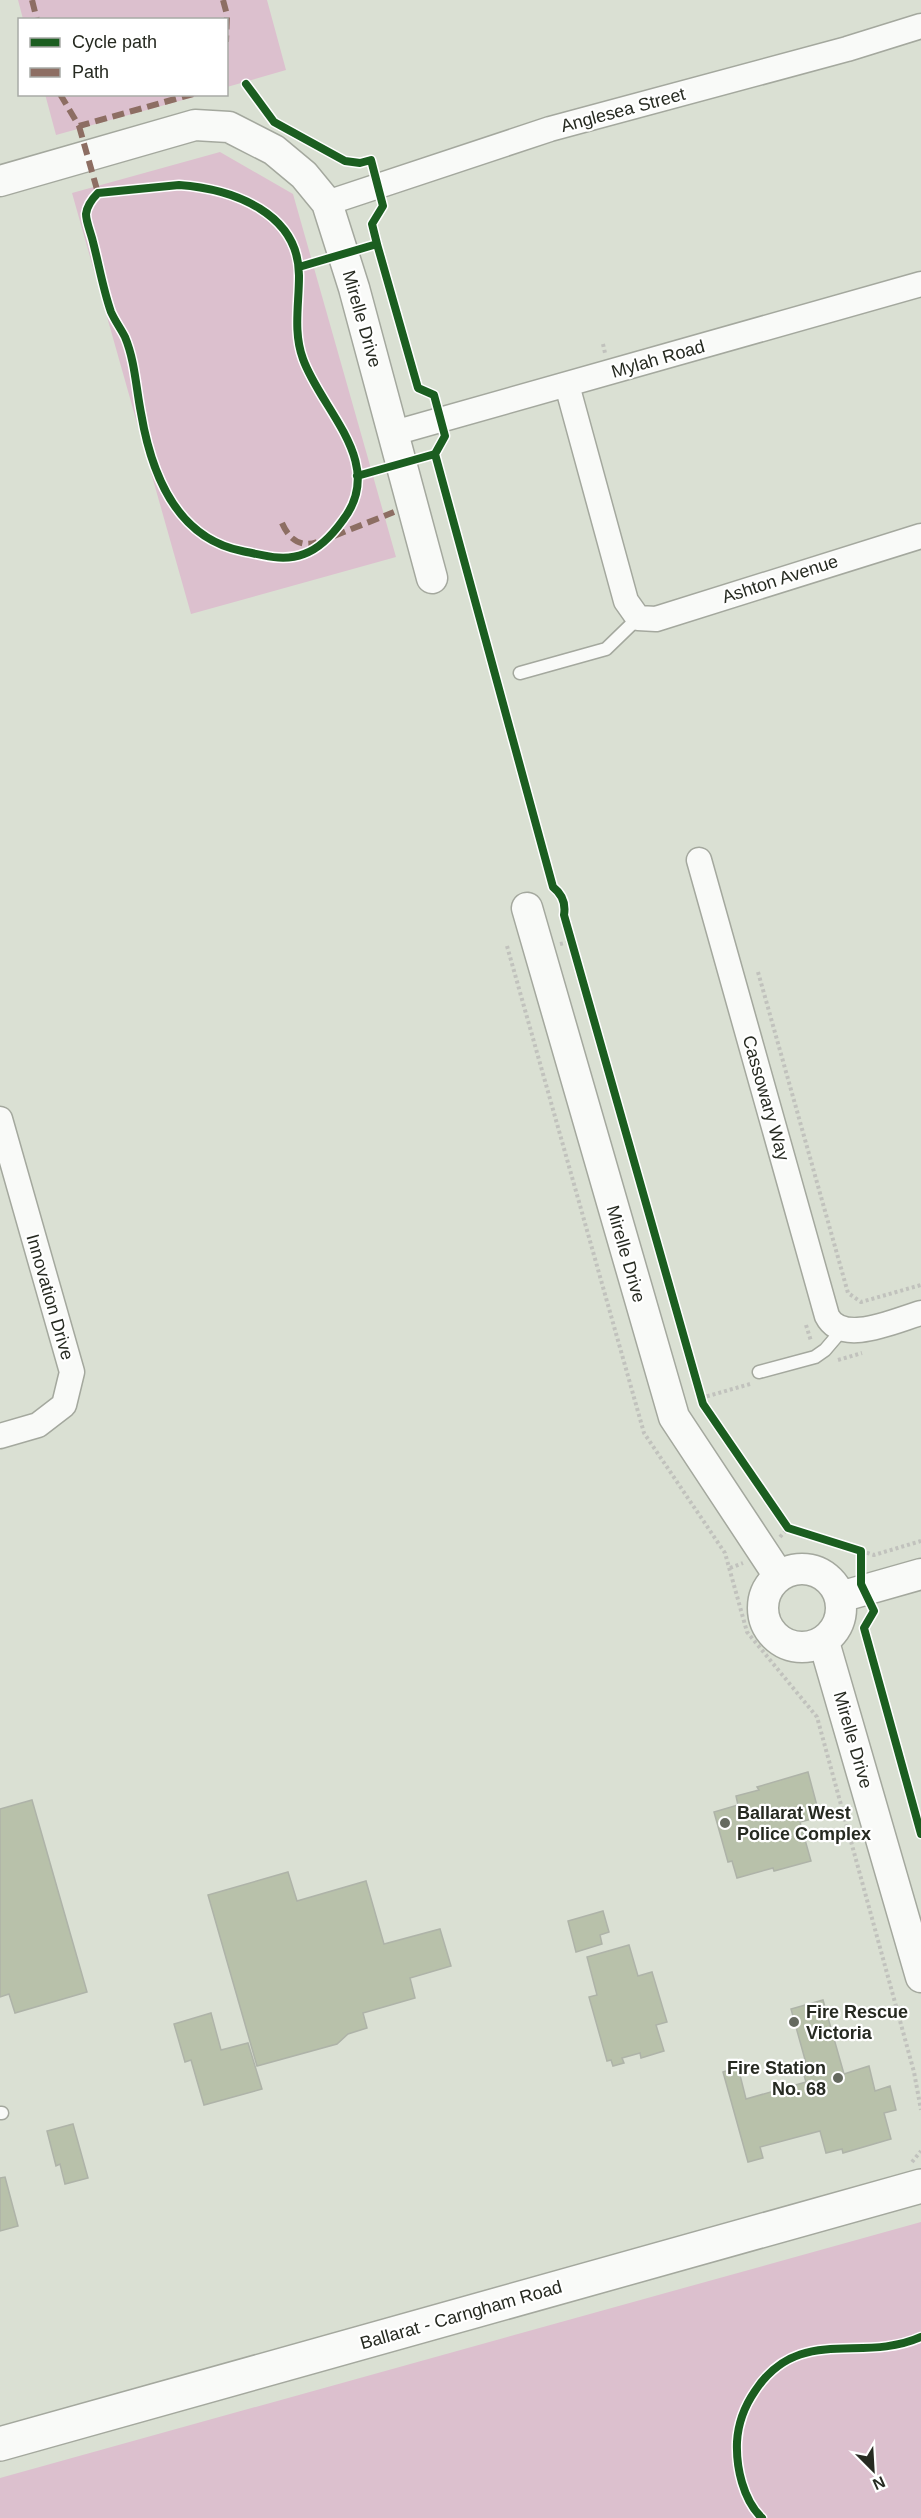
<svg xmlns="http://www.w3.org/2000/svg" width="921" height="2518" viewBox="0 0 921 2518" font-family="Helvetica,sans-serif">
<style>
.green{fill:#dcc0ce}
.building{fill:#b8c1aa;stroke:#aeb3a8;stroke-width:1.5}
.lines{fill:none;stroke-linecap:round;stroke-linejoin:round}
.service-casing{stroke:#a4a89e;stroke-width:15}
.minor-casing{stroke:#a4a89e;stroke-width:27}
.tertiary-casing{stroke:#a4a89e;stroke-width:33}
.secondary-casing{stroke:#a4a89e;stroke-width:36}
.path{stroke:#c1c2bd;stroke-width:4;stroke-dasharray:3 3;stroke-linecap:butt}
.service{stroke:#f9faf8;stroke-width:12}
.minor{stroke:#f9faf8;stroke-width:24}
.tertiary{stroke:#f9faf8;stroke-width:30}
.secondary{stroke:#f9faf8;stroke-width:33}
.quiet{stroke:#8d6e63;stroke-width:6;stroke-dasharray:12 6;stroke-linecap:butt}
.cycleway-casing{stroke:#fff;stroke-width:11}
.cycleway{stroke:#1b5e20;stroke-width:8}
.poi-dot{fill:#656a5f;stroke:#fff;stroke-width:2}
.labels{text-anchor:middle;stroke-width:4.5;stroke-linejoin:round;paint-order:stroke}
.street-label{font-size:18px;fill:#262a21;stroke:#fff}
.poi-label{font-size:18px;font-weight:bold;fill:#262a21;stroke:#fff;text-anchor:start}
</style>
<rect width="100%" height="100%" fill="#dae0d3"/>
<path class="green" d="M18,0h249l19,70 -59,17 -1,-67 -203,-1z
M45,94h156v1l-145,40z
M220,152l73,42 103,363 -205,57 -119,-421z
M921,2222v296h-921v-40z"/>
<path class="building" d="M808,1772l12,45 -20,5 11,39 -37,10 -1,-3 -36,10 -5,-17 -4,1 -14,-50 24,-7 -2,-9 23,-6 -2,-3z
M32,1800l55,192 -72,21 -6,-19 -9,3v-188z
M288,1872l9,29 69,-20 18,63 56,-15 11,37 -41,12 5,20 -52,15 4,15 -19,6 -11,10 -80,22 -49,-171z
M603,1911l6,21 -9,3 2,9 -26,8 -8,-31z
M629,1945l9,31 14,-4 15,50 -11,3 8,26 -23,7 -1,-5 -18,5 2,5 -11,3 -2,-6 -4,1 -18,-64 8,-2 -10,-38z
M823,2000l21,74 25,-8 6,25 15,-5 6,24 -12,3 7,26 -48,14 -1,-4 -16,4 -6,-22 -60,16 3,11 -15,4 -25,-90 15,-5 8,32 60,-17 -2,-7 5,-1 -18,-65z
M211,2013l10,37 27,-7 14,46 -58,16 -13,-45 -6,2 -11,-38z
M73,2124l15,54 -23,6 -5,-20 -4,2 -9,-35z
M5,2177l13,49 -18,5v-53z"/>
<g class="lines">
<g class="service-casing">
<path id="service" d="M520,673l86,-24 32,-31
M759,1372l56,-15 10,-7 17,-20
M0,2113h2"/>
</g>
<g class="minor-casing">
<path id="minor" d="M327,203l223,-74 297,-80 74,-23
M567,385l59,216 12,17 18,1 265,-83
M394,433l527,-149
M699,860l128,456c15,30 69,4 94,-3
M0,1119l72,253 -8,33 -26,20 -38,11"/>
</g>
<g class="tertiary-casing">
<path id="tertiary" d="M0,181l195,-56 34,2 45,23 30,25 23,28 27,85 78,290
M527,908l147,509 105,159
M763 1608a39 39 0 1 1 78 0a39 39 0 1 1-78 0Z
M840,1597l81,-23
M824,1642l97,335"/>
</g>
<g class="secondary-casing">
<path id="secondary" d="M0,2444l921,-258"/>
</g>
<path class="path" d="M603,344l2,9
M560,944l13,-3
M507,946l137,487 81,120 22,79 70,85 97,355 7,38
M758,972l90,321 13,9 60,-17
M806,1325l5,16
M838,1360l24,-7
M701,1398l49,-14
M780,1537l8,-9
M861,1551l13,4 47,-14
M730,1568l13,-5
M912,2162l9,-11"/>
<use href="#service" class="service"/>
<use href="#minor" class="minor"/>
<use href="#tertiary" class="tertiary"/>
<use href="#secondary" class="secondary"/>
<path class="quiet" d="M32,0l5,20
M223,0l4,15 -1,27
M60,94l19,32 114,-32
M79,126l19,67
M282,523c7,16 18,25 35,19
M334,536l60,-24"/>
<g class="cycleway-casing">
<path id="cycleway" d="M246,84l28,38 71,39 15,2 11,-3 12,46 -11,18 5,20 41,144 16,7 11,41 -10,18 -78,22
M179,185c54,4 121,28 120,92 0,27 -6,55 4,82 18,51 84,104 40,161 -10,14 -22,28 -39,34 -21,8 -41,1 -62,-3 -66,-13 -91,-79 -101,-138 -5,-25 -6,-52 -16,-76 -4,-8 -10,-16 -14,-25 -8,-23 -12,-47 -18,-70 -2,-9 -7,-20 -7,-28 1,-8 7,-16 12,-21z
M299,267l78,-23
M435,454l118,433c9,7 13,16 11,28l139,489 85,124 73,23v33l13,27 -10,17 57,206
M762,2518c-19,-18 -26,-51 -25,-76 1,-19 7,-35 18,-51 44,-67 106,-27 166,-54"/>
</g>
<use href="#cycleway" class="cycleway"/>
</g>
<g class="poi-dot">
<circle cx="725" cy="1823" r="6"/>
<circle cx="794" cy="2022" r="6"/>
<circle cx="838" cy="2078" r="6"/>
</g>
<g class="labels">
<g class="street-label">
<text transform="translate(623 110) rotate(-15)" y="6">Anglesea Street</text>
<text transform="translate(362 319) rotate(74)" y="6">Mirelle Drive</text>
<text transform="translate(658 359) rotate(-16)" y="6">Mylah Road</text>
<text transform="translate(780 579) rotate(-18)" y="6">Ashton Avenue</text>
<text transform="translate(766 1098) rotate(74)" y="6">Cassowary Way</text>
<text transform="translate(626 1254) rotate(74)" y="6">Mirelle Drive</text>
<text transform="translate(50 1297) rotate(74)" y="6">Innovation Drive</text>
<text transform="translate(853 1740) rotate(74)" y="6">Mirelle Drive</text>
<text transform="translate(461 2315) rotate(-16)" y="6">Ballarat - Carngham Road</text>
</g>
<g class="poi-label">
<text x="737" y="1819">Ballarat West<tspan x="737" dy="21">Police Complex</tspan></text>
<text x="806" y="2018">Fire Rescue<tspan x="806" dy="21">Victoria</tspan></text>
<text x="826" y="2074" text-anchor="end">Fire Station<tspan x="826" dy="21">No. 68</tspan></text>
</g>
</g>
<rect x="18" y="18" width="210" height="78" fill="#ffffff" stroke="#a8aaa6" stroke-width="1.5"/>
<rect x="30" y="38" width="30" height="9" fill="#1b5e20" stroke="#a8aaa6" stroke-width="1.5"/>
<text x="72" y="48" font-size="18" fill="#262a21">Cycle path</text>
<rect x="30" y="68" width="30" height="9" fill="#8d6e63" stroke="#a8aaa6" stroke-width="1.5"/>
<text x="72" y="78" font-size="18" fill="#262a21">Path</text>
<g transform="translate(873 2470) rotate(156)" stroke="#ffffff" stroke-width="4.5" paint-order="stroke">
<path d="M0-4.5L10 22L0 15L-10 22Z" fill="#262a21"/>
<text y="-9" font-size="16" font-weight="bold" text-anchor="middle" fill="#262a21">N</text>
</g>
</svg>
